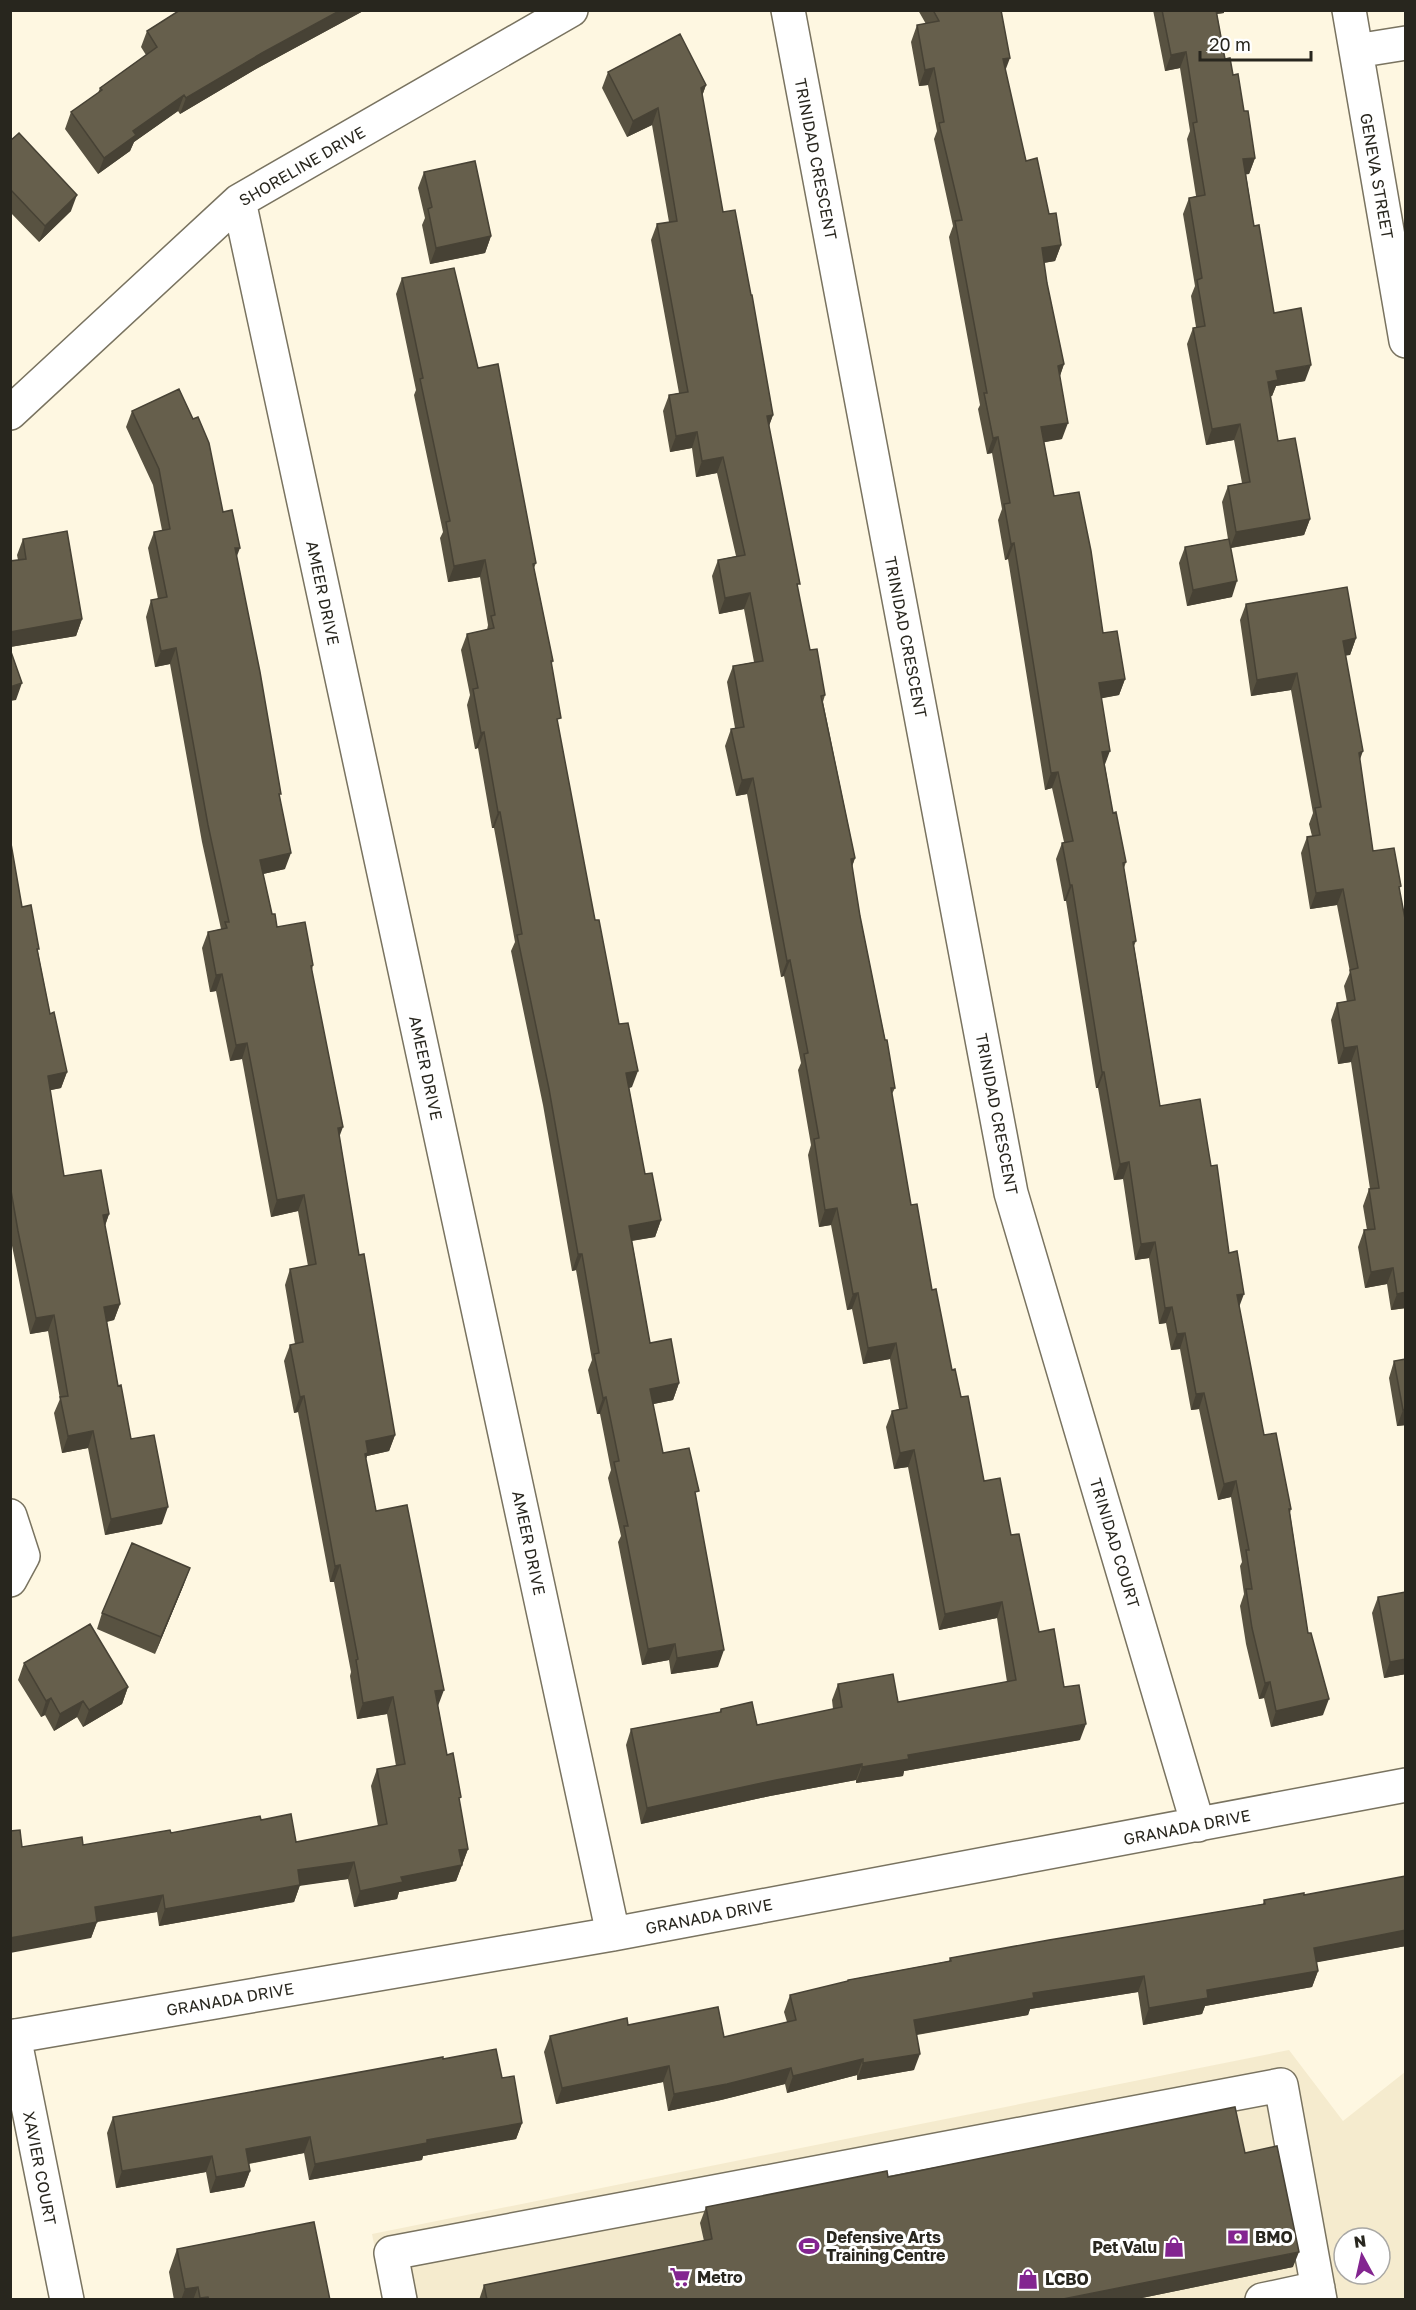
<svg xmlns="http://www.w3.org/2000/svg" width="1416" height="2310" viewBox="0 0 1416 2310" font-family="'Golos Text',sans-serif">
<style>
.built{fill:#f5ebce;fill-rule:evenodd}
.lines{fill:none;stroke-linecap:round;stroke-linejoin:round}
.minor-casing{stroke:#797360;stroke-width:36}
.minor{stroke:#fff;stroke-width:33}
.wall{fill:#585241}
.shaded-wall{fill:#474235}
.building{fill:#665f4c;stroke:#474235;stroke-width:1.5}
.labels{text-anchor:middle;stroke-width:6;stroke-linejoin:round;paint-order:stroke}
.street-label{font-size:16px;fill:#28261e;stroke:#fff}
.poi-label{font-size:16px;font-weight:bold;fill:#28261e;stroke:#fff;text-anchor:start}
</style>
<rect width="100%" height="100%" fill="#fef7e1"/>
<path class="built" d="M1289,2050l54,71 62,-49v227h-1020l-13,-65zM1344,2238h36v36h-36z"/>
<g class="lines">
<g class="minor-casing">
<path id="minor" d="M788,10l223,1183 187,632
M1349,10l57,331
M1356,51l50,-8
M239,201l374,1733
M10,413l229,-212 332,-191
M10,1516l13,40 -13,24
M14,2036l53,264
M10,2037l603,-103 793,-149
M400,2300l-9,-47 890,-168 39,215
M1262,2300l56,-12"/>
</g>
<use href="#minor" class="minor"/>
</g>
<path class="wall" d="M180,10h185l-109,59 -76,45 -2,-3 -44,31 -4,9 -32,23 -33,-45 6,-17 27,-19 2,-5 46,-33 -5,-8 6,-16z
M918,10h83l4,59 21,92 35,84 -6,16 -11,2 3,20 17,81 -4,12 2,63 -18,3 10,54 49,137 22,46 -6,16 -18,3 4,68 8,47 13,49 -2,6 12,73 -2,5 26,160 51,60 18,87 35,182 27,74 -1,4 18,120 15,82 -52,12 -7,-29 -5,1 -13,-55 -6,-38 4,-12 -4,-28 2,-4 -11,-65 -13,3 -19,-91 -8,1 -11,-61 -9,1 -5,-27 -7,1 -10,-66 -14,2 -12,-81 -9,1 -16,-92h-2l-30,-187h-2l-8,-42 6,-16 2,-1 -12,-54 -7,2 -37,-231 -3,1 -7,-40 4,-11 -10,-56 -5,1 -9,-45 2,-4 -31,-168 4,-11 -19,-87 3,-8 -9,-46 -9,1 -8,-44 6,-17 9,-1z
M1153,10h71v3l-7,1 8,45 8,16 11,36 11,47 -6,16h-3l8,52 20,87 31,68 -29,5 -4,10h-2l8,45 32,78 -6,16 -73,13 1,49 -45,9 -8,-43 6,-16 43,-8 -6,-37 6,-16 14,-3 -8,-43 -28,5 -19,-101 6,-16 3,-1 -5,-31 4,-10 -12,-72 6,-16 7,-2 -9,-57 3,-8 -10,-63 -15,3z
M608,72l98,13 -4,11 21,116 50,203 -4,10 29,165 12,60 15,45 -2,7 32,156 -3,9 8,49 35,172 -3,6 19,111 41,165 9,27 23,84 27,54 28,97 25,55 16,53 -176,31 -1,5 -47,7v-3l-86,16 -129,28 -15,-79 5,-16 88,-16 2,-4 36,16 76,-16 -1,-9 6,-16 60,18 109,-20 -10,-64 -58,12 -31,-163 -14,2 -8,-42 6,-16 7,-2 -9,-50 -27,5 -11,-55 -5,1 -16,-85 -12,2 -11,-72 3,-10 -13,-75 3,-7 -17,-87 -3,1 -34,-183 -11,2 -11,-50 6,-17 4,-1 -8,-46 6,-16 21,-4 -10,-53 -25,5 -7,-38 6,-16 18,-4 -19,-83 -21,4 -4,-29 -22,4 -7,-41 6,-16 10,-2 -28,-153 6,-16 12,-2 -17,-97 -25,12 -25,-49z
M10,141l61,70 -32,31 -29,-30z
M424,172l67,64 -6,17 -55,11 -8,-39 3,-7 -7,-30z
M402,278l76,90 58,195 -2,5 19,93 -2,4 7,61 37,194 37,167 -3,1 16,86 16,46 -6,17 -23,4 18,102 29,40 -6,17 -20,4 10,49 33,44 22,170 -47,7 -2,-14 -27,5 -24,-123 3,-6 -13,-58 3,-8 -11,-56h-3l-9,-44 4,-10 -16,-90 -4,1 -29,-166 -32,-154 4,-9 -21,-114h-2l-14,-80 -3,1 -8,-44 3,-10 -9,-45 6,-16 20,-4 1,-5 -8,-48 -32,5 -8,-44 3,-6 -29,-137 2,-5 -20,-96z
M132,411l91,101 13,44 44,242 5,71 -22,5 9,40 5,13 36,38 -1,5 47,285 36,180 -6,16 -22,5 -1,3 10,52 62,195 9,49 12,47 9,47 -12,32 -57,11 -2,7 -43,8 -6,-28 -48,6 -6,17 -135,24 -2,-14 -60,10 -6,16 -69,-91 61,-2 178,-25 35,22 82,-16 -7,-40 6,-17 19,-3 -9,-52 -30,5 -7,-43 1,-4 -17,-90h-4l-32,-170 -4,1 -10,-52 6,-16 5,-1 -10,-59 5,-16 18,-3 -10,-55 -27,6 -29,-158 -12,2 -14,-70 -6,1 -8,-44 6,-16 13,-3 -19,-87 -32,-178 -15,3 -9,-50 5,-17 7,-1 -10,-51 6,-16 8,-2 -9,-45 -27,-58z
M23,539l59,80 -6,17 -66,11v-86l8,-1 -1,-5z
M1246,604l110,34 -6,17h-5l28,196 26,39 7,418 -15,2 -4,-26 -22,4 -7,-41 6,-17h3l-4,-24 6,-17h1l-19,-127 -13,2 -7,-44 6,-17 10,-1 -3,-16 6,-14 -13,-67 -27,4 -9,-56 6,-16 5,-1 -3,-12 4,-11 -22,-123 -40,6 -11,-76z
M10,838l12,69 16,45 12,62 17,58 -6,16 -11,2 14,86 45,38 -4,12 15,78 -6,16 -7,2 11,64 13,53 31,85 -57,11 -17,-87 -26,5 -8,-40 6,-14 -12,-68 -18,3 -20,-98z
M1394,1361l12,64 -9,1 -8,-48z
M184,1584l-29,70 -58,-25 5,-16z
M1378,1597l28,77 -22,4 -12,-65z
M24,1663l104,24 -6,17 -39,23 -6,-10 -23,14 -9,-16 -4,2 -23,-37z
M1406,1876v70l-90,16 2,9 -6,16 -107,19 -3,8 -59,11 -5,-33 -108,17 -2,6 -111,20 -3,35 -57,10v-5l-70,18 -2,-9 -64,16 -53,11 -5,-29 -107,22 -12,-52 6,-16 78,-11 96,12 63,-15 -3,-10 6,-17 57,-13 1,-2 101,-19 1,-3 313,-54 1,-4 40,-5z
M443,2059l59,19 20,45 -6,16 -93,17 -1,4 -113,20 -5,-27 -55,11 1,7 -6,16 -34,6 -4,-21 -90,16 -9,-55 6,-16z
M1245,2153l48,114 -161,33h-653l5,-15 220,-44 -4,-18 6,-16 182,-30z
M177,2249l153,51h-156l-5,-28z"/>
<path class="shaded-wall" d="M341,10h24l-109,59 -76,45 6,-16 76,-45z
M1210,10h14v3l-16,2z
M1186,52l-6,16 -15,3 6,-16z
M1010,58l-6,16 -1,-15z
M934,68l-6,17 -9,1 6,-16z
M706,85l-6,17 1,-14z
M184,95l-6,16 -44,31 -4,9 -32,23 6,-16 29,-27z
M658,108l-6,17 -25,12 6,-16z
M1255,158l-6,16 -12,2 6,-17z
M77,195l-6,16 -32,31 6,-16z
M491,236l-6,17 -55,11 6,-16z
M1061,245l-6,16 -19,3 6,-16z
M1064,364l-6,17v-15z
M1311,365l-6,16 -29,5 -4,10 -10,2 6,-16 8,-11z
M773,415l-6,17v-16z
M1068,423l-6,16 -27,5 6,-17z
M1240,424l-6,16 -28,5 6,-16z
M697,432l-5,16 -22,4 6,-16z
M998,437l-6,16 -5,1 6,-16z
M723,457l-6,16 -21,4 6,-16z
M1310,519l-6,16 -74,13 6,-16z
M1014,543l-6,16 -3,1 6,-16z
M235,548h5l-6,16z
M485,560l-5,17 -32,5 6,-16z
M1237,581l-5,16 -45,9 6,-16z
M750,593l-6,16 -25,5 6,-16z
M82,619l-6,17 -66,11v-15z
M1356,638l-6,17 -13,2 6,-16z
M176,648l-6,16 -15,3 6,-16z
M1297,673l-6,17 -40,6 6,-16z
M1125,679l-6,16 -26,5 6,-17z
M22,683l-6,17 -6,1v-14z
M484,732l-6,16 -3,1 6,-16z
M1110,751l-6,16 -2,-15z
M1363,751l-6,17 2,-15z
M1058,772l-6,16 -7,2 6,-17z
M753,778l-6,16 -11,2 6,-16z
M498,812h2l-6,16h-2z
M291,853l-6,16 -31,7 6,-16z
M855,858l-6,16 2,-15z
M1070,885h2l-6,16h-2z
M1343,889l-6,16 -27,4 6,-16z
M790,960l-6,16 -3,1 6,-16z
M222,974l-6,17 -6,1 6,-17z
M247,1043l-5,16 -12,2 6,-16z
M1357,1046l-6,16 -13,2 6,-16z
M638,1071l-6,16 -12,3 6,-17z
M67,1072l-6,16 -19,4 6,-16z
M1102,1072h2l-6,16h-2z
M343,1127l-6,16 1,-15z
M1129,1162l-6,17 -9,1 6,-16z
M304,1195l-6,16 -27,6 6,-17z
M837,1208l-6,17 -12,2 6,-17z
M109,1214l-6,17v-16z
M661,1220l-6,17 -32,5 6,-16z
M1155,1242l-6,16 -14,2 6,-16z
M578,1254h4l-6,16 -4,1z
M1393,1268l-6,16 -22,4 6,-16z
M1406,1292v16l-15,2 6,-16z
M858,1293l-6,16 -5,1 6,-16z
M1244,1294l-6,16 -1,-15z
M120,1304l-6,16 -16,3 6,-16z
M1172,1307l-6,16 -7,1 6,-16z
M54,1315l-6,16 -18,3 6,-16z
M1185,1333l-5,16 -9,1 6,-16z
M896,1343l-6,16 -27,5 5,-16z
M679,1383l-6,17 -29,6 6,-17z
M1204,1393l-5,16 -8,1 5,-16z
M304,1396l-6,16 -4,1 6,-16z
M606,1397l-6,17h-3l6,-16z
M1406,1409v16l-9,1 6,-16z
M93,1431l-5,17 -26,5 6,-17z
M395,1435l-6,16 -22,5 -5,13 4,-28z
M914,1450l-6,17 -14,2 6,-16z
M1236,1481l-5,16 -13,3 6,-16z
M168,1507l-6,17 -57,11 6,-16z
M340,1565l-6,17h-4l5,-16z
M190,1568l-6,16 -29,70 6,-17z
M1002,1602l-5,16 -58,12 6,-16z
M675,1644l-6,16 -27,5 6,-16z
M724,1650l-6,17 -47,7 6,-16z
M1406,1659v15l-22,4 6,-16z
M1270,1682l-6,16 -5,1 6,-16z
M128,1687l-6,17 -39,23 6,-17z
M444,1690l-6,16 -3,-15z
M393,1697l-6,17 -30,5 6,-16z
M51,1698l-6,17 -4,2 5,-16z
M1329,1699l-6,16 -52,12 5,-16z
M83,1701l-6,16 -23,14 6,-17z
M1086,1724l-6,16 -176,31 -1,5 -47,7 6,-16 46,-12z
M862,1764l-6,16 -86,16 -129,28 6,-16 129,-28z
M468,1849l-6,16 -9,2 6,-17z
M354,1862l-6,17 -56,8 6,-17z
M462,1865l-6,16 -57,11 -2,7 -43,8 6,-16 41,-14z
M300,1885l-6,17 -135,24 6,-17z
M163,1895l-6,17 -68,11 6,-16z
M97,1922l-6,16 -81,15v-15z
M1406,1930v16l-98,18 6,-16z
M1318,1971l-6,16 -107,19 -3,8 -59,11 6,-17 58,-18z
M1144,1976l-6,16 -108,17 -2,6 -120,21 6,-16 119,-27z
M920,2054l-6,16 -57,10 6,-17z
M863,2059l-6,16 -70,18 6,-17z
M669,2066l-6,16 -107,22 6,-16z
M791,2068l-6,16 -64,16 -53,11 6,-17z
M522,2123l-6,16 -93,17 -1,4 -113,20 6,-16 112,-24z
M310,2137l-6,16 -64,12 6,-16z
M212,2156l-6,16 -90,16 6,-17z
M250,2171l-6,16 -34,6 6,-16z
M1299,2252l-6,15 -161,33h-74z
M198,2287l-5,13h-12l4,-11z"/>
<path class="building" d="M180,10h161l-79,43 -76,45 -2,-3 -51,36 3,4 -32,23 -33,-46 31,-22 -2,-2 57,-41 -10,-16z
M933,10h68l9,48 -7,1 23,102 11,-3 12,56 7,-1 5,32 -19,3 5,35 17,81 -6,2 10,57 -27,4 13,69 25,-4 12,59 12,82 14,-2 8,48 -26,4 11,68 -8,1 11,61 3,-1 10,50 -3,1 13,78 -3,1 27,164 40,-7 11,67 6,-1 12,88 8,-2 7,43 -7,1 27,140 12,-2 15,76h-2l19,124h3l18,66 -53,12 -6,-29 -5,1 -13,-55 -6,-39h6l-6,-39h3l-13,-69 -12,3 -20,-91 -8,1 -11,-61 -8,1 -5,-27 -7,1 -10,-66 -14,2 -12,-82 -9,2 -16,-92h-2l-30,-187h-2l-8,-42 11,-2 -15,-69 -7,1 -37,-230 -3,1 -7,-40 6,-1 -12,-66 -5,1 -9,-45h3l-32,-172 7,-1 -23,-97 5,-1 -10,-54 -9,2 -8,-45 22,-4z
M1162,10h54l9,49 5,-1 3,17 5,-1 6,37h4l7,47 -12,1 11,67 5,-1 15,88 27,-5 10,57 -35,6 2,9 -10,2 10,59 17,-3 15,81 -74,13 -8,-46 22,-4 -10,-58 -28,5 -19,-101 12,-2 -8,-46 5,-2 -13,-80 16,-3 -12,-72 4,-1 -11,-70 -15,3z
M680,34l26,51 -5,3 22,124 12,-2 16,85h1l21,120 -6,1 33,168h-3l13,66 7,-1 8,46 -4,1 34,162 -4,1 9,57 25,124h2l8,48h-4l20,117 6,-1 15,86 4,-1 16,81 3,-1 6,28 7,-1 16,85 16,-3 11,57 8,-1 20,98 15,-3 10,58 15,-2 7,39 -178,31 1,4 -47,8v-3l-86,16 -129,28 -16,-79 90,-17v-3l31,-7 5,23 85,-18 -4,-23 55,-10 5,28 118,-22 -14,-78 -57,12 -31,-164 -14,3 -8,-42 15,-3 -11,-65 -28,5 -10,-55 -5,1 -16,-86 -12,2 -11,-71 5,-1 -15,-84 4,-1 -18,-93 -3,1 -34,-183 -11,2 -11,-51 13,-2 -11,-61 30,-5 -13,-68 -25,5 -7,-38 27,-5 -22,-98 -21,4 -5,-29 -21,4 -7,-41 19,-3 -31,-168 20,-3 -19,-113 -25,13 -25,-49z
M19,133l58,62 -32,31 -35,-37v-48z
M475,161l16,75 -55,12 -8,-39 4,-2 -8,-35z
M454,268l24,100 20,-4 38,199 -3,1 20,97h-2l10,57 -4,1 38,201h4l20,104 9,-1 10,48 -12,2 19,101 7,-1 9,47 -32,6 21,117 21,-4 8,44 -29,6 13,64 26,-5 10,43 -4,1 29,158 -47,8 -2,-14 -27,5 -24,-123h4l-14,-64 5,-1 -13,-64 -3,1 -9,-44 5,-1 -17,-99h-4l-29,-165 -32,-154 5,-1 -22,-122h-2l-14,-80 -3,1 -8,-44 5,-1 -11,-54 27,-6 -3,-12 4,-1 -10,-55 -31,6 -8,-44 4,-1 -30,-142 3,-1 -21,-100z
M179,389l14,30 5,-2 11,26 14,69 9,-2 8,38h-5l25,124 21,122h-2l12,59 -31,7 12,54h3l2,13 28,-5 8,43 -2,1 32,161 -5,1 21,127 5,-1 31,181 -29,6 2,12 -3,1 11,57 31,-6 37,185 -9,1 12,64 6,-2 8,44 -2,1 9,51 -9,1 3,15 -61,12 2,5 -43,9 -6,-29 -56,8 2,15 -135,24 -2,-14 -68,12 2,15 -87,16v-107l10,-1 2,17 60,-10 1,8 87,-15 1,3 89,-17 1,4 30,-6 5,28 91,-18 -10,-55 28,-5 -12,-67 -30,6 -7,-43 2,-1 -18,-94 -5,1 -31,-170 -4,1 -10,-52 13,-3 -13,-73 26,-5 -12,-69 -27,5 -30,-157 -11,2 -14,-71 -6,1 -8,-43 19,-4 -2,-6h4l-21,-97 -32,-177 -15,3 -10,-51 16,-3 -13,-65 16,-3 -11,-60 -27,-58z
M67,531l15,88 -72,13v-71l16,-2 -3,-20z
M1229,539l8,42 -44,9 -8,-43z
M1347,587l9,51 -13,3 20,110 -4,2 14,98 21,-3 7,38 -2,1 7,37v368l-9,2 -4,-26 -22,4 -7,-42 11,-1 -6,-40 10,-1 -22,-142 -13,2 -7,-45 18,-3 -5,-30 8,-2 -15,-79 -27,4 -9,-56 13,-2 -5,-27 6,-1 -24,-134 -40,7 -11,-76z
M10,649l12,34 -12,4z
M10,838l12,69 9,-2 8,44h-2l13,65 4,-2 13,60 -19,4 16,100 37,-6 8,44 -6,1 17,89 -16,3 14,79 3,-1 10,54 23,-4 14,72 -57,12 -18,-88 -25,5 -8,-39 8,-1 -14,-81 -18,3 -18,-87 -8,-46z
M1406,1359v50l-3,1 -9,-49z
M132,1543l58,25 -29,69 -59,-24z
M1406,1592v67l-16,3 -12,-65z
M90,1624l38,63 -39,23 -6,-9 -23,13 -9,-16 -5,3 -22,-38z
M1406,1876v54l-92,18 4,23 -111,19 1,8 -59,10 -5,-32 -111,17 1,5 -120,22 6,34 -57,9v-4l-70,17 -2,-8 -64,16 -53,10 -5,-28 -107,22 -12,-52 77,-18 1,7 90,-18 6,30 72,-17 -6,-25 58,-14v-1l103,-19 -1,-3 99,-18 216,-36 -1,-4 40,-7v2z
M496,2049l6,29 12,-2 8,47 -95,17v3l-112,21 -5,-27 -64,12 4,22 -34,6 -4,-21 -90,15 -9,-54 330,-60v2z
M1235,2107l10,46 32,-7 22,106 -241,48h-571l-3,-15 228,-46 -6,-32 181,-36 1,6z
M314,2222l16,78h-121l-1,-3 -8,1 -2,-11 -13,2 -8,-40z"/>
<defs>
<g id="bank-bare" transform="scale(1.62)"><path d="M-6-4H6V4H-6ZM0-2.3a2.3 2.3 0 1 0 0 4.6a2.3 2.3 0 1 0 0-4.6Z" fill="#832590" stroke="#fff" stroke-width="2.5" paint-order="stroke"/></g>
<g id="stadium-bare" transform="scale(1.62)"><path d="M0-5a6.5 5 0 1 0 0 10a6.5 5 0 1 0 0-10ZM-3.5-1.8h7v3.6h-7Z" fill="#832590" stroke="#fff" stroke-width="2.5" paint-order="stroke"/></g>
<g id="shop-bare" transform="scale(1.62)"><path d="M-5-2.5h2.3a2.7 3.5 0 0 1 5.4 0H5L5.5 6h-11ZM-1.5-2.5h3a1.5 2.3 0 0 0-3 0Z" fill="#832590" stroke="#fff" stroke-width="2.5" paint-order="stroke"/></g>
<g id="supermarket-bare" transform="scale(1.62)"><path d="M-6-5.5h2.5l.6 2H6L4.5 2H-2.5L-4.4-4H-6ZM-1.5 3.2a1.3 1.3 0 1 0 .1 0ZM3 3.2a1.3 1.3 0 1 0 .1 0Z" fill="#832590" stroke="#fff" stroke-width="2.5" paint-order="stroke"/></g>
</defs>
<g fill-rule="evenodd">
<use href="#bank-bare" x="1238" y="2237"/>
<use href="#stadium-bare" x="809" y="2246"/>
<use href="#shop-bare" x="1174" y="2247"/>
<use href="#supermarket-bare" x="680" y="2277"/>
<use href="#shop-bare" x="1028" y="2279"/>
</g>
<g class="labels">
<g class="street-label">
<text transform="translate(816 159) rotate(79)" y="6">TRINIDAD CRESCENT</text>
<text transform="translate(302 166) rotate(-30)" y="6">SHORELINE DRIVE</text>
<text transform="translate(1377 176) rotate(80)" y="6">GENEVA STREET</text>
<text transform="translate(323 593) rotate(78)" y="6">AMEER DRIVE</text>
<text transform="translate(906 637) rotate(79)" y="6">TRINIDAD CRESCENT</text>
<text transform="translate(426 1068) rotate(78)" y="6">AMEER DRIVE</text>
<text transform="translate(997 1114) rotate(79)" y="6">TRINIDAD CRESCENT</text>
<text transform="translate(529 1543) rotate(78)" y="6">AMEER DRIVE</text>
<text transform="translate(1115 1543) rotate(73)" y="6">TRINIDAD COURT</text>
<text transform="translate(1187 1827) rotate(-11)" y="6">GRANADA DRIVE</text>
<text transform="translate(709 1916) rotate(-11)" y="6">GRANADA DRIVE</text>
<text transform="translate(230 1999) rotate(-10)" y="6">GRANADA DRIVE</text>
<text transform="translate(40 2168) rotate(79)" y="6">XAVIER COURT</text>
</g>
<g class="poi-label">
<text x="826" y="2243">Defensive Arts<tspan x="826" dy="18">Training Centre</tspan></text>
<text x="1255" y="2243">BMO</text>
<text x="1157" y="2253" text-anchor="end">Pet Valu</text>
<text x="697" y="2283">Metro</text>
<text x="1045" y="2285">LCBO</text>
</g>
</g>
<rect width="1416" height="2310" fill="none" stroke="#28261e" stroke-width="24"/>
<g transform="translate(1362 2256) rotate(352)"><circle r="28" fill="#ffffff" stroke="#a9a8a5" stroke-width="1.5"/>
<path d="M0-4.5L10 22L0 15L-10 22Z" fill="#832590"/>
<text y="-9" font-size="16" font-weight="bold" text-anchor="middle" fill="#28261e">N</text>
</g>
<path d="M1200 51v9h111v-9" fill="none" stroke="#28261e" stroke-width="3"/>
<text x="1209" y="51" font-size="18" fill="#28261e" stroke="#ffffff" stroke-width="4.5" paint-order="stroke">20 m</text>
</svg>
